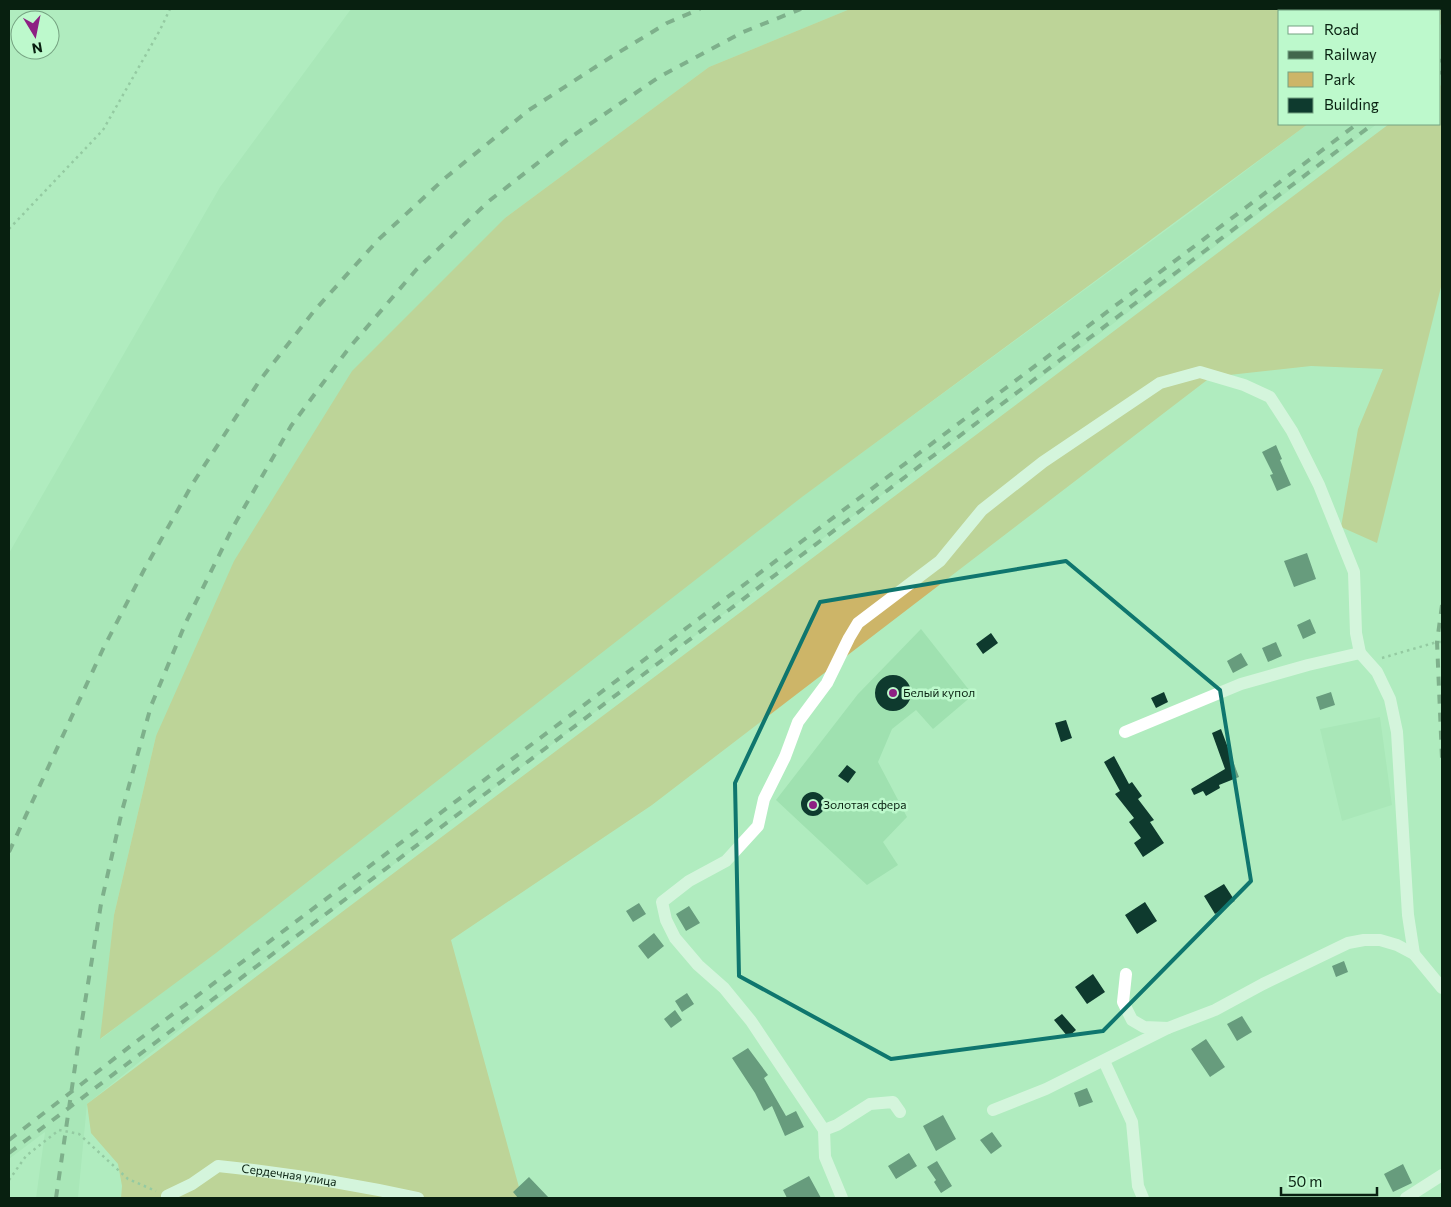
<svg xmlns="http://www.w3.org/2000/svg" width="1451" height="1207" viewBox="0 0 1451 1207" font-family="Commissioner,sans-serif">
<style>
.built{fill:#9fe1b0}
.green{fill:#cdb568}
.building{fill:#0e3a2e}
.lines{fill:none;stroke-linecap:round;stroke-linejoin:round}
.path{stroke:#72a17e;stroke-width:2.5;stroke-dasharray:2.5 4;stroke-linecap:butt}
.minor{stroke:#fff;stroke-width:12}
.rail{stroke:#42664c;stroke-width:4;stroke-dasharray:9 9;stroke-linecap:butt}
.marked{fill:none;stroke:#0f766e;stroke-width:4;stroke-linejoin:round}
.poi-dot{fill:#8d2083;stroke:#bdf9cc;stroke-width:2}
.labels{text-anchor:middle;stroke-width:5;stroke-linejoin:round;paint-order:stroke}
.poi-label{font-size:12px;fill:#082010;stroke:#bdf9cc;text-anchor:start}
.street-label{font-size:12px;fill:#082010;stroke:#bdf9cc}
</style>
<rect width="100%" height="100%" fill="#b0ecbf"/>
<path class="built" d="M351,9h499l-141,58 -204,151 -349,518 -42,179 -13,124 699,-541 391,-286 117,-88h69l-305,231 -239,176 -595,452 -151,121 -9,94h-42l9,-66 -36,27v-606l211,-366z
M921,629l52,66 -40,34 -17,-19 -24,19 -14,33 29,55 -24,25 15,23 -31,20 -91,-85 82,-106z
M1380,717l12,88 -50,16 -22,-92z"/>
<path class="green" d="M850,9h592v14l-2,2v-14h-160v113h28l-506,373 -586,456 -116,86 14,-124 42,-179 78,-175 118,-190 153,-153 204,-151z
M1442,84v199l-65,260 -36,-16 17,-98 25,-60 -72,-3 -100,11 -559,428 -201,135 71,258h-401l1,-12 -4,-22 -27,-31 -4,-29 1302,-980h51v-38z"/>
<path class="building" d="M1276,445l6,14 -2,1 11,25 -14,6 -7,-16 3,-1 -11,-22z
M1307,553l9,26 -22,8 -10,-26z
M1310,619l6,14 -13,6 -6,-14z
M991,633l7,10 -15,11 -7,-10z
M1276,642l6,14 -14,6 -6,-14z
M1241,653l7,12 -15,8 -6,-12z
M875 693a18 18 0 1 1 36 0a18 18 0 1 1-36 0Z
M1164,692l4,10 -12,6 -5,-10z
M1331,692l4,13 -15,5 -4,-13z
M1066,720l6,18 -11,4 -6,-19z
M1221,729l18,48 -20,8 1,3 -14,8 -3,-5 -9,4 -3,-6 34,-20 -13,-36z
M1114,756l15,28 3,-2 10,14 -4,3 16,21 -4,2 14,21 -21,14 -9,-14 7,-5 -12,-16 5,-4 -19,-24 5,-3 -16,-29z
M847,765l9,7 -8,11 -10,-7z
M801 804a12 12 0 1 1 24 0a12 12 0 1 1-24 0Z
M1224,884l11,17 -20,13 -11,-18z
M1145,902l12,19 -20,13 -12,-19z
M639,903l7,11 -13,8 -7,-11z
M689,906l11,17 -14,8 -10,-17z
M654,933l10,13 -16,13 -10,-13z
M1344,961l4,11 -12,5 -4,-11z
M1093,974l12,18 -18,12 -12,-17z
M687,993l7,11 -12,8 -7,-11z
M675,1010l7,10 -11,8 -7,-9z
M1062,1014l14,16 -8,7 -14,-17z
M1242,1016l10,16 -15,9 -10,-17z
M1206,1039l19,28 -15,10 -19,-28z
M748,1048l20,27 -4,3 22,38 10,-5 8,16 -19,9 -13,-30 -8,5 -9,-18 -23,-35z
M1087,1088l6,14 -14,5 -5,-14z
M943,1115l13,24 -20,12 -13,-25z
M992,1132l10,14 -11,8 -11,-14z
M909,1153l8,13 -21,13 -8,-13z
M937,1161l15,25 -11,7 -7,-11 2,-2 -9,-13z
M1403,1164l9,19 -19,9 -9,-18z
M809,1176l12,22h-34l-4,-8z
M529,1177l20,21h-31l-5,-6z"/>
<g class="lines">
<path class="path" d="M9,229l94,-99 57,-100 10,-21
M1382,658l55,-16h5
M9,1180l17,-24 33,-26 20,4 49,45 28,12"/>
<g class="minor">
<path d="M1125,732l116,-48 67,-19 52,-12 17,19 13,27 7,33 11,183 6,39"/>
<path d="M1126,974l-3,28 9,18 12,7 24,1 47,-18 48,-26 85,-41 16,-3h16l17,5 17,9 28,34"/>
<path d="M1104,1061l28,61 6,64 5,12"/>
<path d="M993,1110l53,-21 122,-61"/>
<path d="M824,1130l13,-5 33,-21 23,-2 7,10"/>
<path id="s1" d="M167,1196l25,-12 26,-18c67,7 134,18 200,32"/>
<path d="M842,1198l-17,-41 -1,-27 -73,-109 -27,-33 -26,-23 -23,-27 -9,-18 -4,-18 27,-21 37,-20 32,-35 6,-27 21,-42 13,-35 29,-39 22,-45 9,-15 82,-62 42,-51 61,-48 117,-79 40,-11 44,13 26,12 22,34 27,54 35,87 2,61 4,20"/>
<path d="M1406,1198l36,-23"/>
</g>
<path class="rail" d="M1440,62l2,-2
M1440,74l2,-2
M1442,605l-5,37 5,116
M9,852l94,-203 41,-79 49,-87 67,-103 54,-69 65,-72 65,-60 85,-69 82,-53 56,-34 33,-14
M9,1140l132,-102 1216,-914
M9,1153l1364,-1029
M56,1198l23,-159 22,-135 21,-93 29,-105 35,-84 47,-95 58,-101 58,-78 67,-78 73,-69 82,-64 88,-60 84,-45 58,-23"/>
</g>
<path d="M0 0H1451V1207H0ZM1066,561l154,129 31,191 -148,150 -212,28 -152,-83 -4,-193 85,-181z" fill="#b0ecbf" fill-opacity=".55" fill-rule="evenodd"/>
<path class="marked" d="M1066,561l154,129 31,191 -148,150 -212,28 -152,-83 -4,-193 85,-181z"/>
<g class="poi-dot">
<circle cx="893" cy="693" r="5"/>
<circle cx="813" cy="805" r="5"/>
</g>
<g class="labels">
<g class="poi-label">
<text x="903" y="697">Белый купол</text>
<text x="823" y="809">Золотая сфера</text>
</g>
<g class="street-label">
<text dy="4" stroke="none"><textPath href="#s1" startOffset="131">Сердечная улица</textPath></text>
</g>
</g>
<rect width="1451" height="1207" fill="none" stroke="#082010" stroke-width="20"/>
<rect x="1278" y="10" width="162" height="115" fill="#bdf9cc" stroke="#75a281"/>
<rect x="1288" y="26" width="25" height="8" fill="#ffffff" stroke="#75a281"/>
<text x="1324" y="35" font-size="15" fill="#082010">Road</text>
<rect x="1288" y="51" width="25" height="8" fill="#42664c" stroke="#75a281"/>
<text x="1324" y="60" font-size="15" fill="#082010">Railway</text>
<rect x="1288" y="72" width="25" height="15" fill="#cdb568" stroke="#75a281"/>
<text x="1324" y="85" font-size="15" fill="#082010">Park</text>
<rect x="1288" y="98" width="25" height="15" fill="#0e3a2e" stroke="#75a281"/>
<text x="1324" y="110" font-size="15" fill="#082010">Building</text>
<g transform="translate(35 35) rotate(170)"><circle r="24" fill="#bdf9cc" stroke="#75a281"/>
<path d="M0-4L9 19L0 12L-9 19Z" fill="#8d2083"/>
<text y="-8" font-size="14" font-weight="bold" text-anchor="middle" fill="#082010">N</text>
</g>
<path d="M1281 1187v8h96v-8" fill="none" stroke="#082010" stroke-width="2.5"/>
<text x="1288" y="1187" font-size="15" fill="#082010" stroke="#bdf9cc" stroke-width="4" paint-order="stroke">50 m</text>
</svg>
